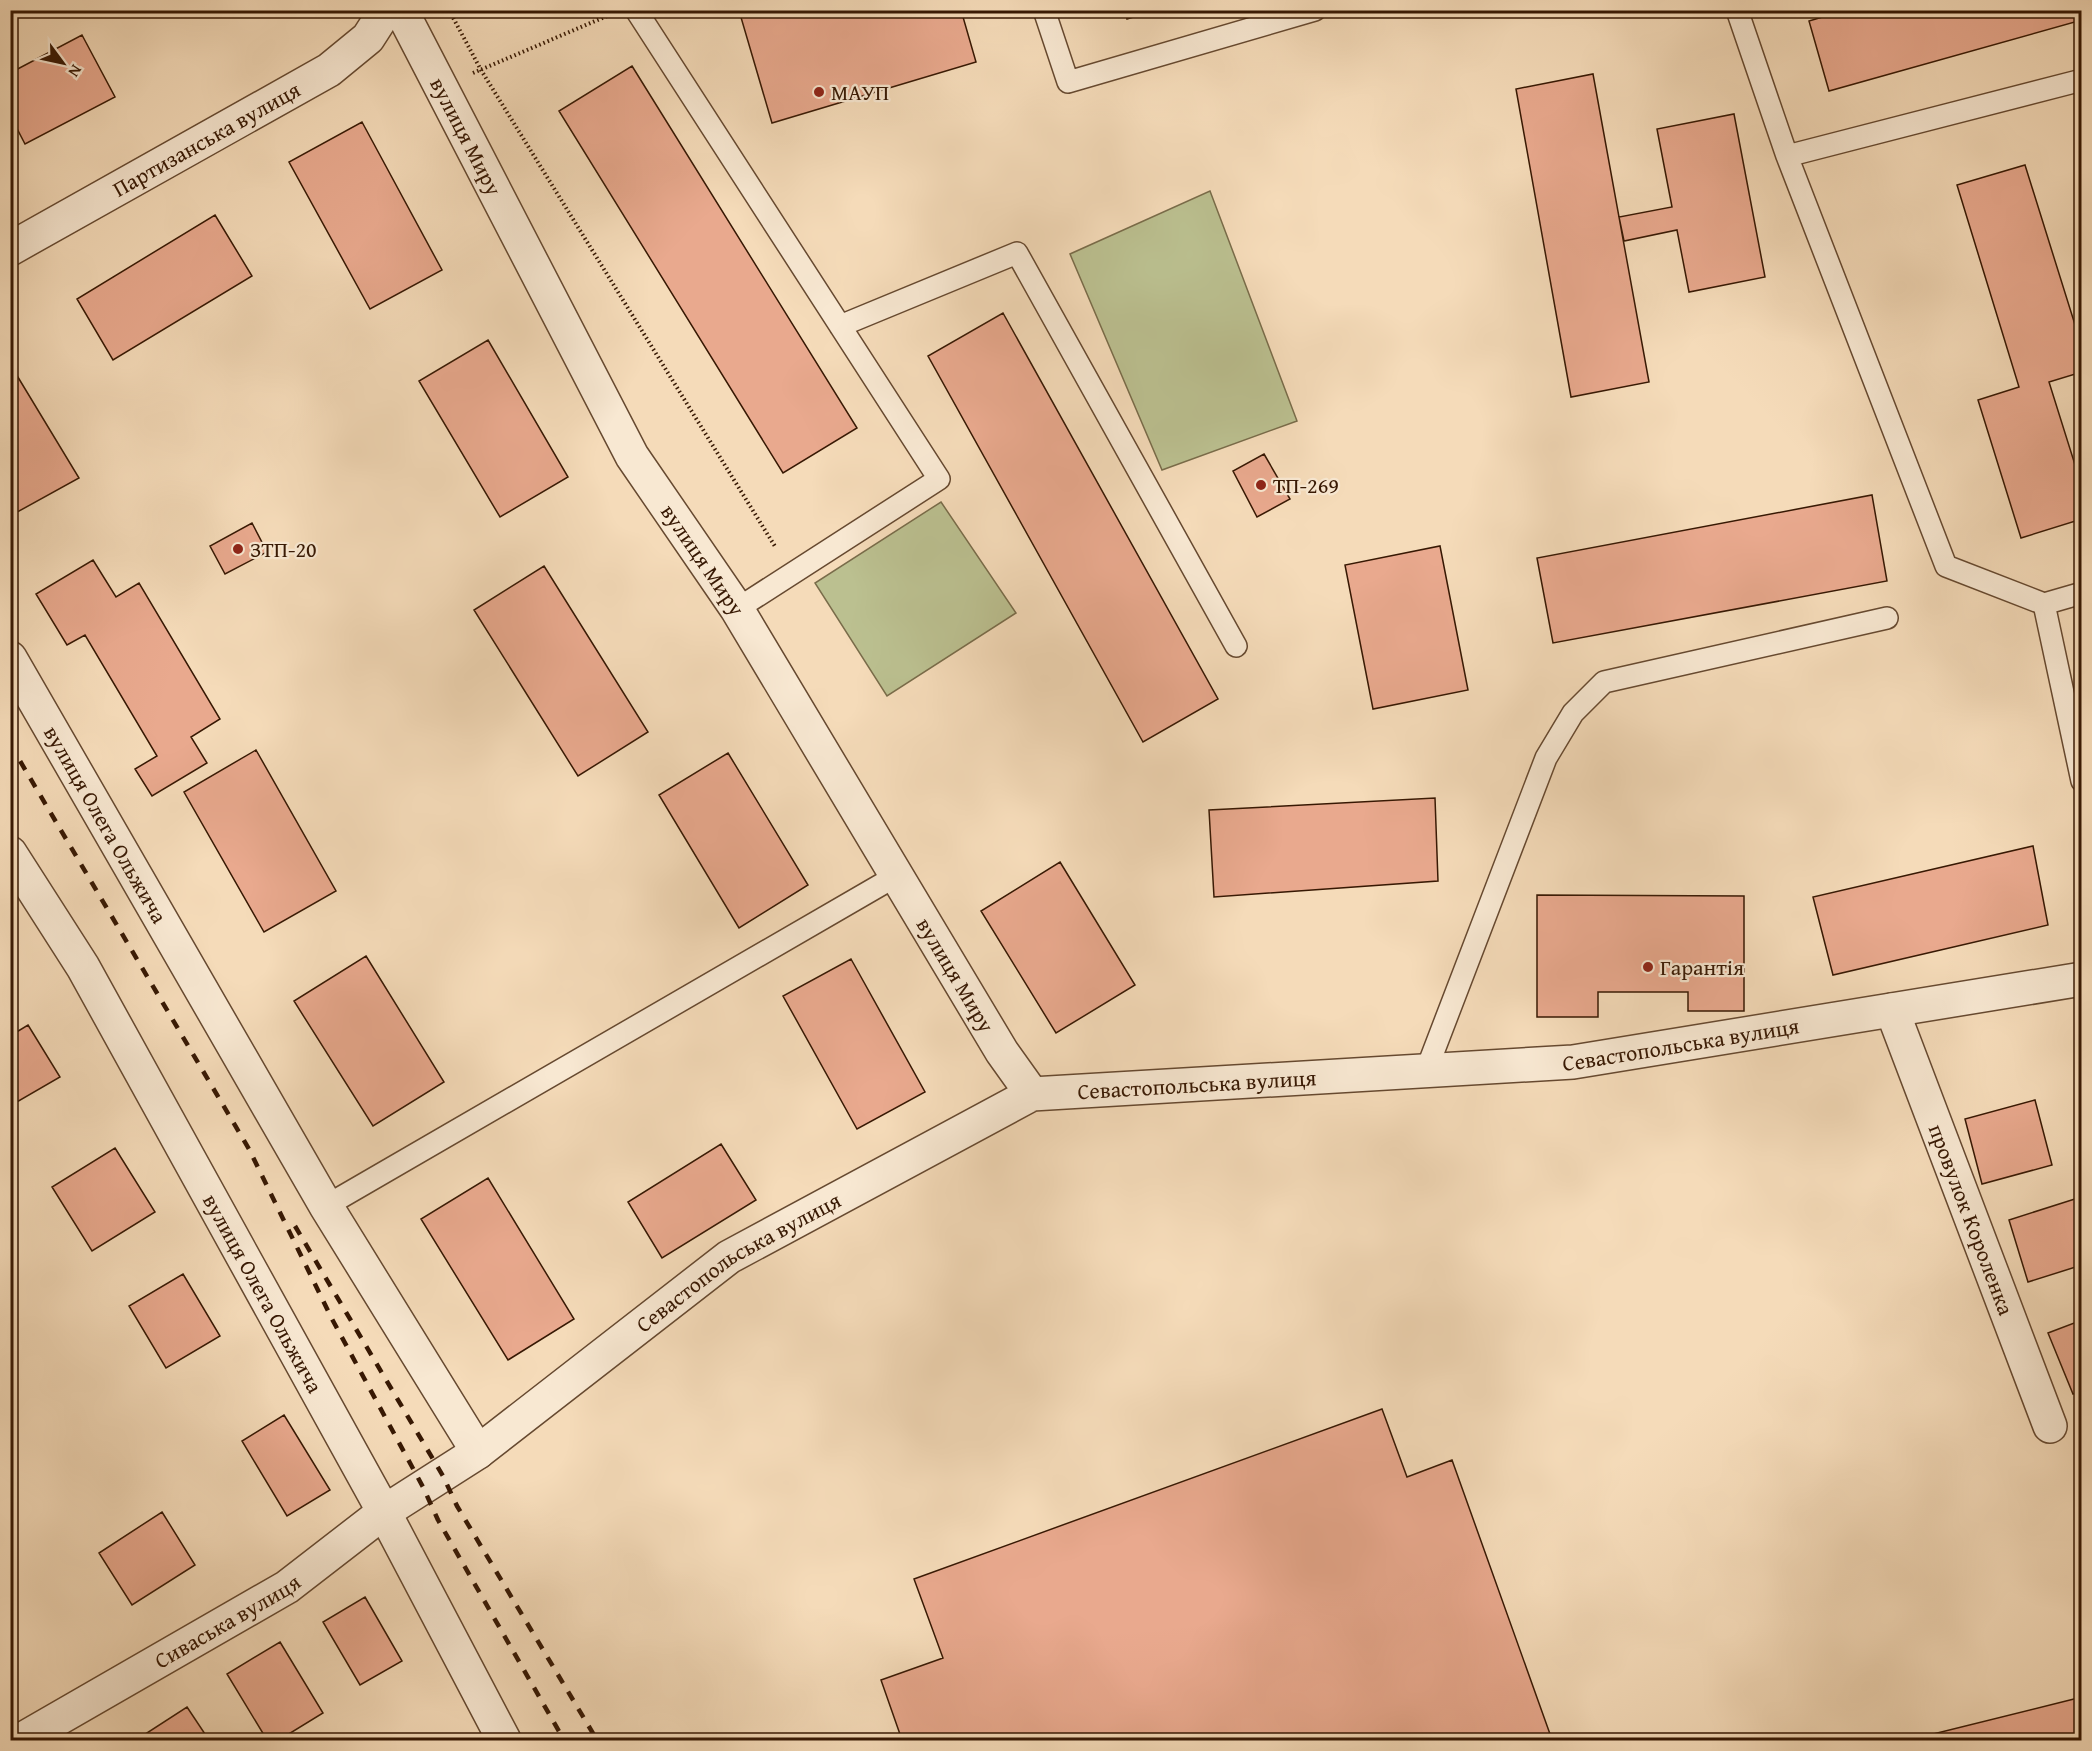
<svg xmlns="http://www.w3.org/2000/svg" width="2092" height="1751" viewBox="0 0 2092 1751" font-family="'Gentium Book Plus',serif">
<style>
.green{fill:#bbc090;stroke:#796c4a;stroke-width:1.5}
.building{fill:#e9a98e;stroke:#371803;stroke-width:1.5}
.lines{fill:none;stroke-linecap:round;stroke-linejoin:round}
.service-casing{stroke:#664930;stroke-width:24}
.minor-casing{stroke:#664930;stroke-width:36}
.tertiary-casing{stroke:#664930;stroke-width:36}
.path{stroke:#371803;stroke-width:4;stroke-dasharray:1.5 3;stroke-linecap:butt}
.service{stroke:#f8e8d2;stroke-width:21}
.minor{stroke:#f8e8d2;stroke-width:33}
.tertiary{stroke:#f8e8d2;stroke-width:33}
.rail{stroke:#371803;stroke-width:4.5;stroke-dasharray:10 10;stroke-linecap:butt}
.poi-dot{fill:#8f2418;stroke:#f8e8d2;stroke-width:2}
.labels{text-anchor:middle;stroke-width:4.5;stroke-linejoin:round;paint-order:stroke}
.poi-label{font-size:22px;fill:#371803;stroke:#f8e8d2;text-anchor:start}
.street-label{font-size:22px;fill:#371803;stroke:#f8e8d2}
</style>
<rect width="100%" height="100%" fill="#f5dbb9"/>
<filter id="stains"><feTurbulence type="fractalNoise" baseFrequency=".00333" numOctaves="4"/><feColorMatrix values="0 0 0 0 .2 0 0 0 0 .09 0 0 0 0 .02 0 0 0 .5 -.17"/></filter>
<radialGradient id="worn" r=".72"><stop offset=".6" stop-color="#630" stop-opacity="0"/><stop offset="1" stop-color="#630" stop-opacity=".3"/></radialGradient>
<path class="green" d="M1210,191l87,230 -135,49 -92,-216z
M941,502l75,111 -129,83 -72,-113z"/>
<path class="building" d="M750,10h211l15,52 -204,61 -32,-109z
M1125,10h31l-29,9z
M1846,10h236v10l-253,71 -20,-70z
M82,35l33,62 -90,47 -15,-29v-42z
M632,66l225,362 -74,45 -224,-362z
M1593,74l56,308 -78,15 -55,-308z
M1734,114l31,163 -76,15 -12,-62 -53,11 -5,-24 53,-10 -15,-78z
M362,122l80,148 -72,39 -81,-147z
M2025,165l57,182v25l-33,10 33,105v32l-61,19 -43,-138 41,-13 -62,-202z
M215,215l37,61 -139,84 -36,-61z
M1003,313l215,386 -75,43 -215,-386z
M488,340l80,137 -68,40 -81,-136z
M10,364l69,114 -69,38z
M1264,454l26,45 -33,18 -24,-46z
M1872,495l15,86 -334,62 -16,-85z
M252,523l15,29 -42,22 -15,-28z
M1440,546l28,144 -95,19 -28,-144z
M93,560l23,37 23,-14 81,136 -29,18 16,26 -55,33 -17,-27 22,-13 -72,-121 -18,10 -31,-51z
M544,566l104,166 -70,44 -104,-166z
M256,750l80,141 -72,41 -80,-140z
M728,753l80,132 -69,43 -80,-133z
M1435,798l3,83 -224,16 -5,-87z
M2033,846l15,79 -215,50 -20,-78z
M1060,862l75,123 -79,48 -75,-122z
M1537,895l207,1v115h-56v-19h-90v25h-61z
M366,956l78,126 -71,44 -79,-125z
M851,959l74,133 -68,37 -74,-133z
M28,1025l32,52 -50,29v-70z
M2035,1100l17,65 -70,19 -17,-65z
M721,1144l35,56 -94,58 -34,-56z
M115,1148l40,64 -63,39 -40,-64z
M488,1178l86,141 -66,41 -87,-141z
M2081,1197l1,68 -54,17 -19,-62z
M183,1274l37,62 -54,32 -37,-62z
M2082,1320v71l-9,3 -25,-61z
M1382,1409l25,68 45,-17 98,274 -17,6h-631l-21,-60 62,-22 -29,-79z
M284,1415l46,75 -43,26 -45,-75z
M162,1512l33,53 -63,40 -33,-52z
M365,1597l37,64 -42,24 -37,-63z
M280,1642l43,71 -44,27h-12l-40,-66z
M2082,1697v43h-173z
M187,1707l22,33h-73z"/>
<g class="lines">
<g class="service-casing">
<path id="service" d="M636,10l303,469 -202,130
M1044,10l24,72 247,-72
M1737,10l50,146 159,410 98,38 38,177
M1787,156l295,-76
M840,326l177,-73 219,393
M2044,604l38,-11
M1426,1071l120,-313 27,-45 31,-31 283,-64
M326,1206l570,-330"/>
</g>
<g class="minor-casing">
<g id="minor">
<path id="s1" d="M401,10l231,446 105,153 265,443 30,42"/>
<path id="s2" d="M10,249l319,-179 39,-32 18,-28"/>
<path id="s3" d="M10,658l316,548 152,246"/>
<path id="s4" d="M10,853l73,114 301,545 120,228"/>
<path id="s5" d="M1892,1010l158,416"/>
</g>
</g>
<g class="tertiary-casing">
<g id="tertiary">
<path id="s6" d="M21,1740l266,-153 97,-75 94,-60 251,-195 303,-163 541,-32 509,-83"/>
</g>
</g>
<path class="path" d="M449,10l32,60 295,478
M473,73l134,-57"/>
<use href="#service" class="service"/>
<use href="#minor" class="minor"/>
<use href="#tertiary" class="tertiary"/>
<path class="rail" d="M10,744l239,405 83,170 91,168 15,33 126,220
M295,1226l148,250 14,30 140,234"/>
</g>
<g class="poi-dot">
<circle cx="819" cy="92" r="6"/>
<circle cx="1261" cy="485" r="6"/>
<circle cx="238" cy="549" r="6"/>
<circle cx="1648" cy="967" r="6"/>
</g>
<g class="labels">
<g class="poi-label">
<text x="831" y="100">МАУП</text>
<text x="1273" y="493">ТП-269</text>
<text x="250" y="557">ЗТП-20</text>
<text x="1660" y="975">Гарантія</text>
</g>
<g class="street-label">
<text dy="8" stroke="none"><textPath href="#s1" startOffset="142">вулиця Миру</textPath></text>
<text dy="8" stroke="none"><textPath href="#s2" startOffset="225">Партизанська вулиця</textPath></text>
<text dy="8" stroke="none"><textPath href="#s1" startOffset="628">вулиця Миру</textPath></text>
<text dy="8" stroke="none"><textPath href="#s3" startOffset="192">вулиця Олега Ольжича</textPath></text>
<text dy="8" stroke="none"><textPath href="#s1" startOffset="1114">вулиця Миру</textPath></text>
<text dy="8" stroke="none"><textPath href="#s6" startOffset="1854">Севастопольська вулиця</textPath></text>
<text dy="8" stroke="none"><textPath href="#s6" startOffset="1368">Севастопольська вулиця</textPath></text>
<text dy="8" stroke="none"><textPath href="#s5" startOffset="224">провулок Короленка</textPath></text>
<text dy="8" stroke="none"><textPath href="#s6" startOffset="864">Севастопольська вулиця</textPath></text>
<text dy="8" stroke="none"><textPath href="#s4" startOffset="508">вулиця Олега Ольжича</textPath></text>
<text dy="8" stroke="none"><textPath href="#s6" startOffset="238">Сиваська вулиця</textPath></text>
</g>
</g>
<rect width="2092" height="1751" fill="none" stroke="#f5dbb9" stroke-width="36"/>
<rect x="12" y="12" width="2068" height="1727" fill="none" stroke="#371803" stroke-width="3"/>
<rect x="18" y="18" width="2056" height="1715" fill="none" stroke="#371803" stroke-width="1.5"/>
<g transform="translate(63 63) rotate(123)" stroke="#f8e8d2" stroke-width="4.5" paint-order="stroke">
<path d="M0-4.5L10 22L0 15L-10 22Z" fill="#371803"/>
<text y="-9" font-size="16" font-weight="bold" text-anchor="middle" fill="#371803">N</text>
</g>
<rect width="100%" height="100%" filter="url(#stains)"/>
<rect width="100%" height="100%" fill="url(#worn)"/>
</svg>
